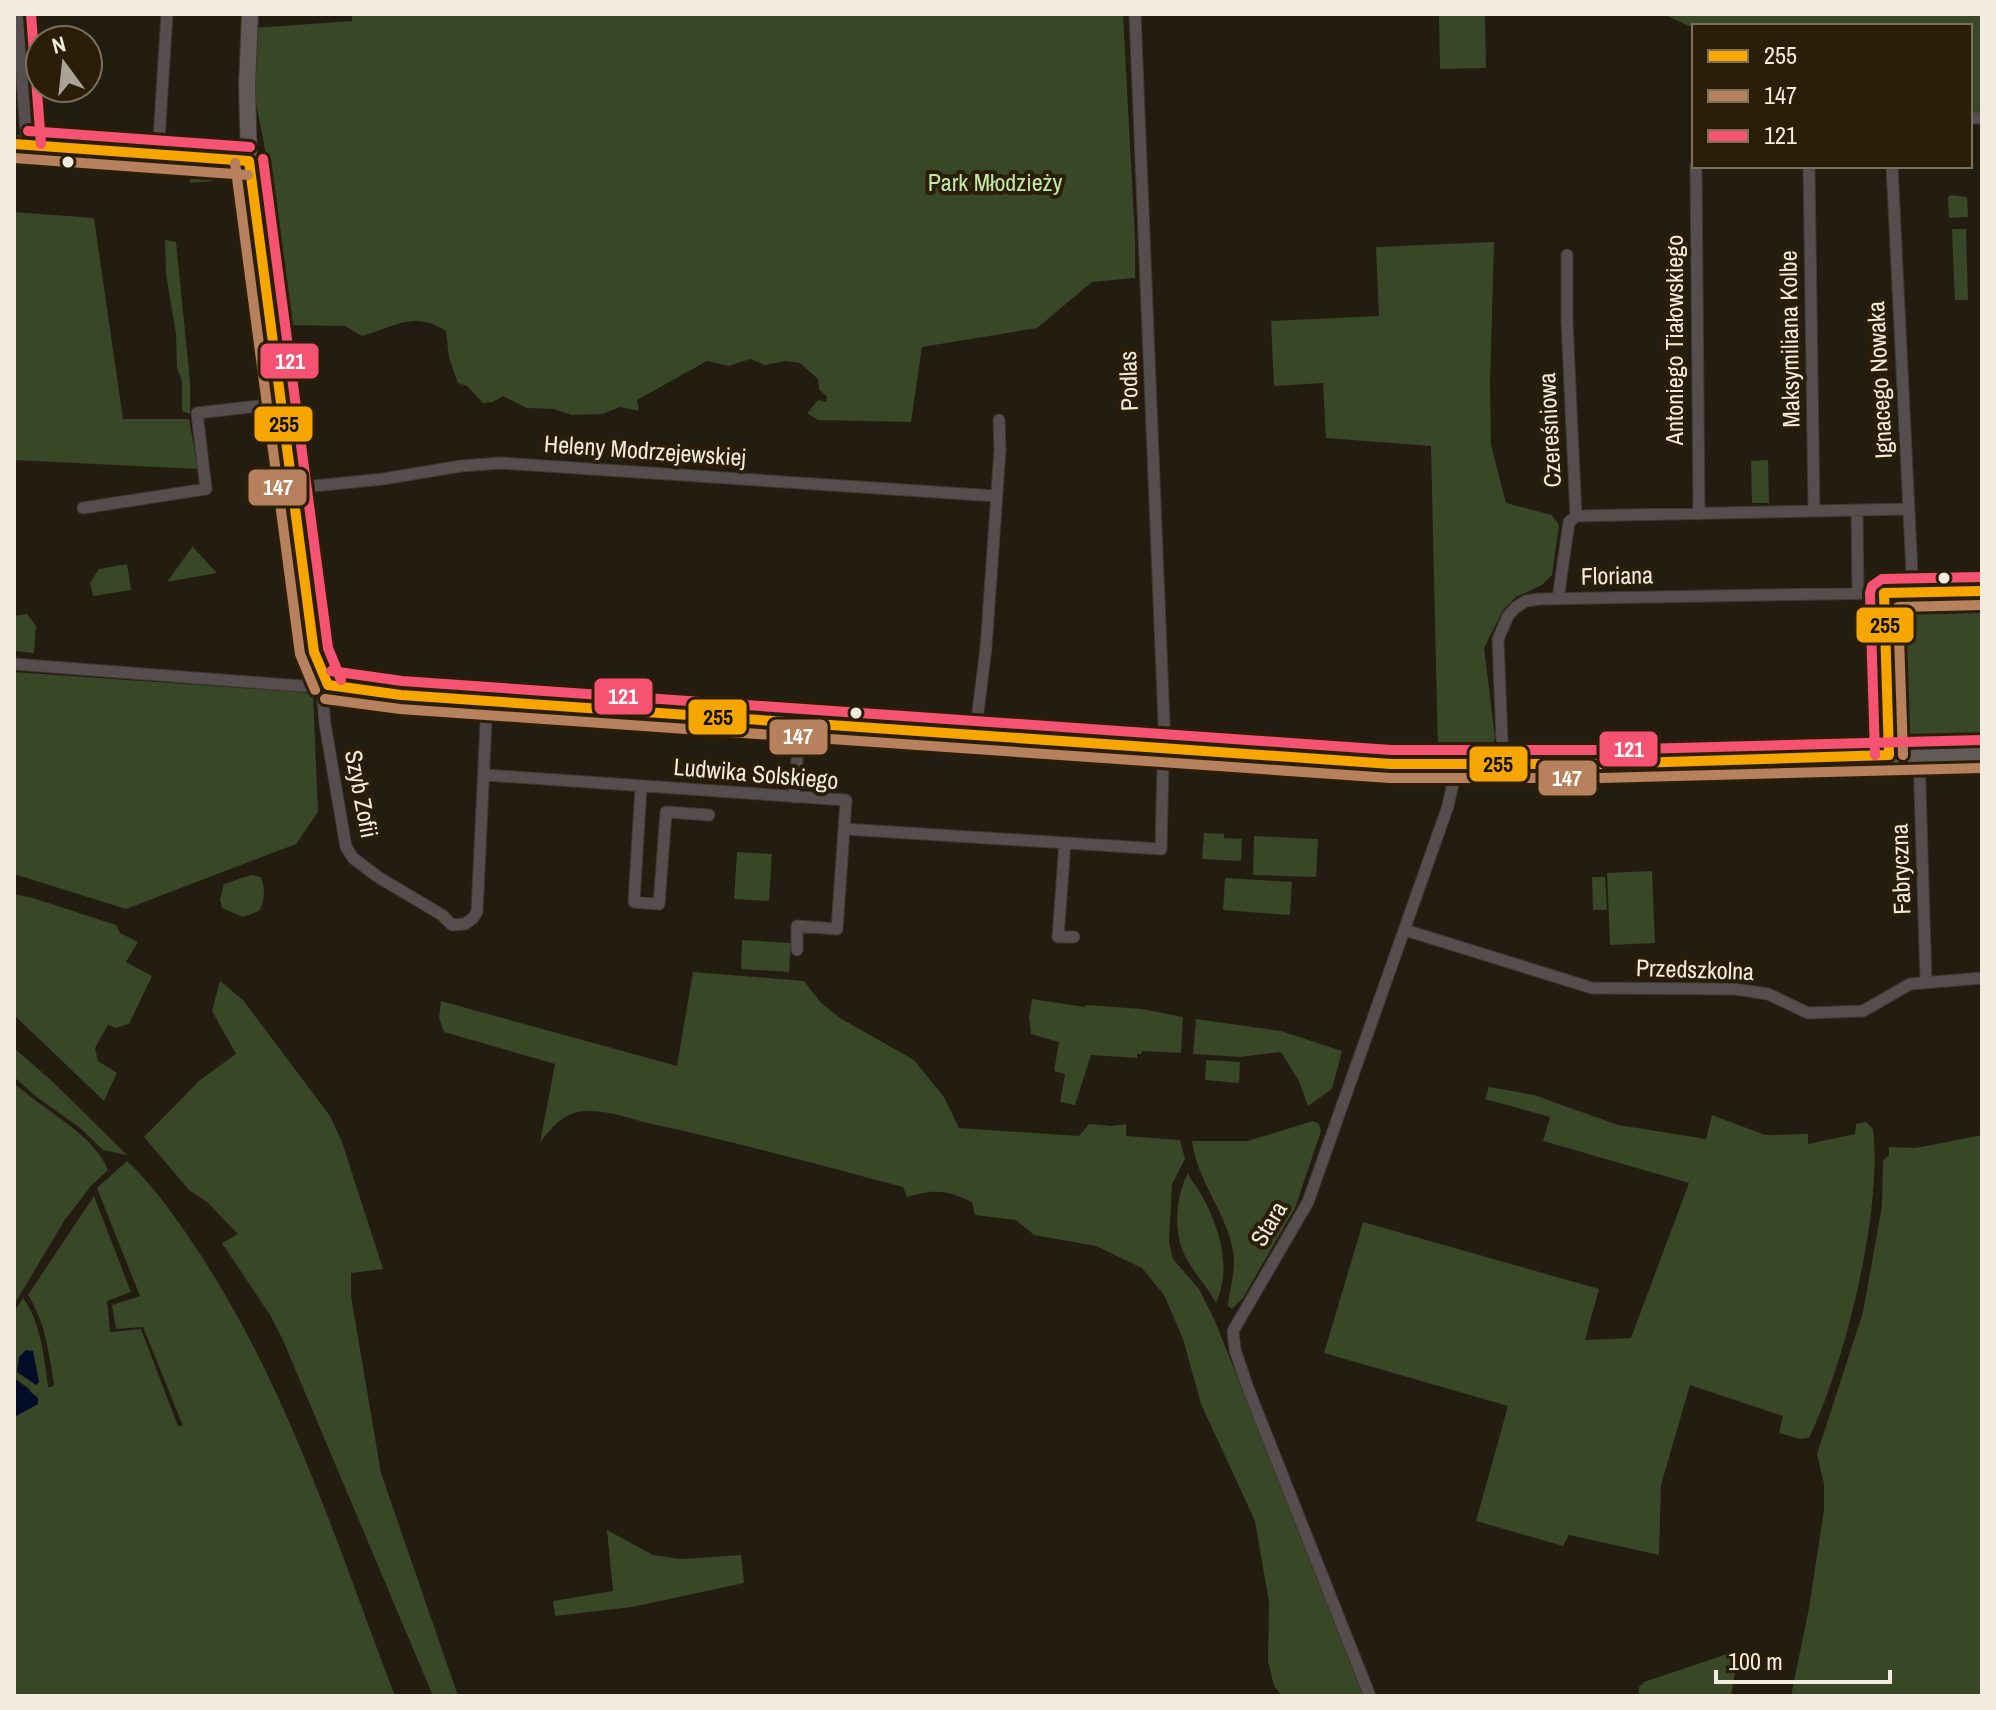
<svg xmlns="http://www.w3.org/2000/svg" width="1996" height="1710" viewBox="0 0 1996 1710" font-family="'Archivo Narrow',sans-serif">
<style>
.green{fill:#384725}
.water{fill:#030d28}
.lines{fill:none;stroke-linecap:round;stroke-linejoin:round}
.street-casing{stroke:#3e382f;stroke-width:13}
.secondary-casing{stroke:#3e382f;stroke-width:18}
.street{stroke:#564e4e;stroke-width:11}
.secondary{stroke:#625959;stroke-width:16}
.bus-1-casing{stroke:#2a1e09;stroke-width:16}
.bus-2-casing{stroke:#2a1e09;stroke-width:16}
.bus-3-casing{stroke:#2a1e09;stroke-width:16}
.bus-1{stroke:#f7a600;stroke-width:10}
.bus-2{stroke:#b6815c;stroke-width:10}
.bus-3{stroke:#f65372;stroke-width:10}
.bus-dot{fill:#f3ebde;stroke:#2a1e09;stroke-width:3}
.labels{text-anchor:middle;stroke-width:8;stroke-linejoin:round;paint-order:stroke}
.park-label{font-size:24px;fill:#c4e7a3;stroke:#2a1e09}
.street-label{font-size:24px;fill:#f3ebde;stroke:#2a1e09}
.line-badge{stroke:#2a1e09;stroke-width:3}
.badge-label{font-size:22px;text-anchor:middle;font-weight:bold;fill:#fff}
.pale-badge-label{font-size:22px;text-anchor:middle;font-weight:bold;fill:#111}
</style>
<rect width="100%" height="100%" fill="#221c11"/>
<path class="green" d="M352,14h771l12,224v40l-43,4 -55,46 -115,19 -11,75 -93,-2 -11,-7 11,-13 8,2 1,-5 -8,-8 -1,-10 -18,-16 -14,-2 -21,4 -15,-6 -21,7 -22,-5 -70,39 2,11 -19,-4 -17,7 -31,1 -18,-6 -27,-1 -24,-12 -10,6 -10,1 -16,-17 -9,-3 -9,-25 -3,-27c-32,-21 -52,-4 -84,5l-17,-10 -64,-1 -10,-143 -18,-96 1,-58 98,-7z
M1439,14h46l1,54 -46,1z
M1663,14h319v99l-12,1v-88l-276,2z
M182,169l50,4 7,6 4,31 -8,1 -5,-37 -17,2 1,5 -24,2v-6l-9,-1z
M1950,195l17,2 1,20 -19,1 -1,-20z
M14,212l80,6 29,201h66l9,50 -184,-9z
M1952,229h14l2,71h-13z
M165,240l11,2 14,139v33l-8,-3v-30l-5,-13 -1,-34 -10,-60z
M1494,242l-4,142 1,61 15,58 46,12 7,10 -7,50 -10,10 -26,12 -13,13 -19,38 11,89 -3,14 -54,2 -7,-307 -105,-8 -3,-55 -49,3 -3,-65 108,-5 -3,-69z
M1768,460l1,43h-17l-1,-42z
M192,546l25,27 -50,9 25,-35z
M127,564l4,26 -38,6 -3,-13 9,-14z
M1982,597v147l-80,2c-10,-13 -7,-110 -8,-134l2,-9 5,-3z
M27,614l9,12 -2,27 -20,-2v-35z
M14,672l299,21 5,119 -22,32 -170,65 -112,-35z
M1204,833l20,1v4l18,1 -1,22 -39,-2z
M1254,836l64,3 -2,38 -63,-2z
M737,852l35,2 -3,47 -35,-2z
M1652,871l3,72 -45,2 -3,-72z
M251,875l9,2c6,10 5,24 -1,34l-16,6 -21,-9 -2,-9 4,-15z
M1592,877h13l2,33h-14z
M1225,878l67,4 -2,33 -67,-5z
M14,894l19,4 83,27 4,8 18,9 -12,20 26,14 -23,48 -13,4 -8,-3 -13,23 3,13 19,12 -13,28 -90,-86z
M742,940l49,3 -2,29 -48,-3z
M693,972l111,9 17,22 19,15 74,42 30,37 15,31 120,8 10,-12 23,2 14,-2v12l54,4 5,19 -13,25 -3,58 4,17 26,30 16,32 150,375h-83l-8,-10 -6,-25 1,-59 -14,-81 -54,-117 -18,-65 -19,-44 -22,-27 -46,-22 -62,-11 -18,-15 -41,-5 -3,-13c-26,-12 -37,-13 -65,-5l-4,-10c-82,-22 -164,-44 -246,-62 -24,-5 -55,-18 -79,-13 -16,3 -29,18 -38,31l15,-79 -111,-32 -5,-14 2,-17 236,65z
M220,981l23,19 87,116 12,26 41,127 -32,4v23l30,177 77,223h-25l-151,-358 -12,-23 -48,-72 16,-9 -31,-32 -18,-12 -45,-53 56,-57 36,-26 -24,-43z
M1032,999l53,8 1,-2 56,4 41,8 -2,36 -39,-2 -1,3h-4v4l-46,-3 -16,50 -15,-3 5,-28 -11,-3 5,-29 -28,-8 -2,-17z
M1196,1019l85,12 61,20 -10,38 -24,17 -9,-25 -18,-29 -41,5 -47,-3z
M14,1048l38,33 75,74 -24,-5 -24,-23 -41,-29 -24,-21z
M1206,1060l34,2 -1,21 -34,-3z
M14,1083c28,26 81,52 94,87l-17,16 -27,35 -50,84z
M1489,1087l45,8 84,30 88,14 6,-24 53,20 43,-1v10l47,-10 1,-10 10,-2 7,7c10,81 -28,235 -64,309l-9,1 -21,-6 4,-17 -93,-31 -29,100 -2,70 -90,-20 -6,11 -87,-25 32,-115 -184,-53 39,-131 236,67 -14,51 46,-2 58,-155 -146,-42 7,-24 -65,-18z
M1313,1121l6,3 2,7 -26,77 -52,90 -11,11 -4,-3c1,-16 7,-32 6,-49 -5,-42 -37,-75 -42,-116h56z
M1982,1135v561h-191l18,-88 15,-98v-26l-7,-30 46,-142 19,-106 1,-46 6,-5v-8l27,1z
M127,1161c30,28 52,61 75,96 87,134 136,290 193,439h-381v-279l23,-13 -8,-16 -15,-10v-66l9,-14c18,24 21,60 25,89h4l2,-3c-5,-32 -9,-62 -26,-89l66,-99 37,96 -24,9 3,31 31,-3 37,97h5l-40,-99 -27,2 -4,-24 28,-9 -43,-108z
M1188,1173c2,6 6,10 10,16 20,33 35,77 18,114 -9,-17 -24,-32 -32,-49 -11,-24 -8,-59 4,-81z
M607,1530l46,25 28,4 60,-4 3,28 -112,24 -77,9 -2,-15 60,-10z
M1733,1652l5,4 -7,40h-92v-9l5,-5z"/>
<path class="water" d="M26,1350l7,1 6,31 -3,3 -19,-13 2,-15z
M14,1378l24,20v6l-24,13z"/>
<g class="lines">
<g class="street-casing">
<path id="street" d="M17,14l10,131
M1970,118h12
M158,154l9,-140
M1696,166l3,348
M1809,166l5,345
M1892,166l21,427
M293,488l90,-9 78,-13 40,-3 495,33
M83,508l123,-19 -9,-76 71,-8 14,2
M1857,510l1,84
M1576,516l332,-7
M1558,599l11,-77 7,-6 -9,-194v-67
M14,664l288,22 26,-1 -5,16 2,23 21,123 7,11 25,19 64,38 10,10 13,-1 8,-6 4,-6 10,-211
M975,735l11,-87 14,-198 -1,-30
M1889,755l-5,-162 98,-2
M1919,755l7,226
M1503,766l-5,-127 10,-23 7,-8 11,-7 13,-2 345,-6
M485,775l361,25 -2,29 317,20 3,-127 -29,-708
M641,787l-7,115 25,2 7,-92 43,3
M794,797l6,-75
M1065,843l-7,94h16
M1405,930l187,58 143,1 33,5 40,19 55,-2 47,-27 72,-6
M797,950v-24l40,3 7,-100
M1370,1696l-121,-305 -14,-41 -2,-19 75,-129 140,-396 9,-41"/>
</g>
<g class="secondary-casing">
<path id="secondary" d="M250,14l-3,71 2,76 65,491 14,33 18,4 55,6 990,69h210l381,-10
M14,144l235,17"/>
</g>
<use href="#street" class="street"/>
<use href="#secondary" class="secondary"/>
<g class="bus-1-casing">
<path id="bus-1" d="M14,144l235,17
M249,161l65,491 14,33
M328,685l73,10 990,69h210l288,-9
M1889,755l-5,-162 98,-2"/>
</g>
<g class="bus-2-casing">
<path id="bus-2" d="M14,158l234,17
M235,163l65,491 15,36
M325,699l75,10 990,69h211l381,-10
M1903,755l-5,-148 84,-2"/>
</g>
<g class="bus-3-casing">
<path id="bus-3" d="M31,14l10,130
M28,131l222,16
M263,159l65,489 13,32
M331,671l71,10 989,69h210l381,-10
M1875,755l-5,-162 2,-7 10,-7 100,-2"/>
</g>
<use href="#bus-1" class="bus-1"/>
<use href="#bus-2" class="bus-2"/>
<use href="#bus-3" class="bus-3"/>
</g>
<g class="bus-dot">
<circle cx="68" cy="162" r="7"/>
<circle cx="1944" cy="578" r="7"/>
<circle cx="856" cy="713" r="7"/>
</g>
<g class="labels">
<g class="park-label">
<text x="995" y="191">Park Młodzieży</text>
</g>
<g class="street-label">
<text transform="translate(1790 339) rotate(-91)" y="8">Maksymiliana Kolbe</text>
<text transform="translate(1675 340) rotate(-90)" y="8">Antoniego Tiałowskiego</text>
<text transform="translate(1880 380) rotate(-93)" y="8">Ignacego Nowaka</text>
<text transform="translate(1129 381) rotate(-92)" y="8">Podlas</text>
<text transform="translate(1550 430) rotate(-93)" y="8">Czereśniowa</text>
<text transform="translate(645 451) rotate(4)" y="8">Heleny Modrzejewskiej</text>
<text transform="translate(1617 576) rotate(-1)" y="8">Floriana</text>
<text transform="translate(756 774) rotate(5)" y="8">Ludwika Solskiego</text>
<text transform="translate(361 794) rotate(79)" y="8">Szyb Zofii</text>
<text transform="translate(1901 869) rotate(-92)" y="8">Fabryczna</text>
<text transform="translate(1695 970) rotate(2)" y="8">Przedszkolna</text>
<text transform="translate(1269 1224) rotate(-59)" y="8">Stara</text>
</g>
</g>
<g class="line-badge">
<rect x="259" y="342" width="61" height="38" rx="8" fill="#f65372"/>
<rect x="253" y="405" width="61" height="38" rx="8" fill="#f7a600"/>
<rect x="247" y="468" width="61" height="39" rx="8" fill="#b6815c"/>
<rect x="1855" y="606" width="60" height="38" rx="8" fill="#f7a600"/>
<rect x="593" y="677" width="61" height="39" rx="8" fill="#f65372"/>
<rect x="687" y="698" width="61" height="38" rx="8" fill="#f7a600"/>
<rect x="768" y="718" width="61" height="38" rx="8" fill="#b6815c"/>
<rect x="1598" y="730" width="61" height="38" rx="8" fill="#f65372"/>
<rect x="1468" y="745" width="61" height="38" rx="8" fill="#f7a600"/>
<rect x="1537" y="759" width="61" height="38" rx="8" fill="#b6815c"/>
</g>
<g class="badge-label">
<text x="290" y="369">121</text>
<text x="278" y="495">147</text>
<text x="623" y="704">121</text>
<text x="798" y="744">147</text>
<text x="1629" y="757">121</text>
<text x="1567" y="786">147</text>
</g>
<g class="pale-badge-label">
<text x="284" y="432">255</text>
<text x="1885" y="633">255</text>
<text x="718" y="725">255</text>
<text x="1498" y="772">255</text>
</g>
<rect width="1996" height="1710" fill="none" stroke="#f3ebde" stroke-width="32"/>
<rect x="1692" y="24" width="280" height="144" fill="#2a1e09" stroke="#7a705e" stroke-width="2"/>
<rect x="1708" y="50" width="40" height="12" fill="#f7a600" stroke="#7a705e" stroke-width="2"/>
<text x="1764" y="64" font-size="24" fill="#f3ebde">255</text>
<rect x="1708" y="90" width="40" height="12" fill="#b6815c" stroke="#7a705e" stroke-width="2"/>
<text x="1764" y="104" font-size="24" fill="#f3ebde">147</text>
<rect x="1708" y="130" width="40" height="12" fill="#f65372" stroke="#7a705e" stroke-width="2"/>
<text x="1764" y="144" font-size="24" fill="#f3ebde">121</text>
<g transform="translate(64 64) rotate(345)"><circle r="38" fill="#2a1e09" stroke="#7a705e" stroke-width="2"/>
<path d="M0-6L14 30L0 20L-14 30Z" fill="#aaa396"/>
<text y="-12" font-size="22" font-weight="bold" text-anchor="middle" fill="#f3ebde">N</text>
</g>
<path d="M1716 1670v12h174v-12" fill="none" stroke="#f3ebde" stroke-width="4"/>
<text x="1728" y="1670" font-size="24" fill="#f3ebde" stroke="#2a1e09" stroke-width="6" paint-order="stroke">100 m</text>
</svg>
